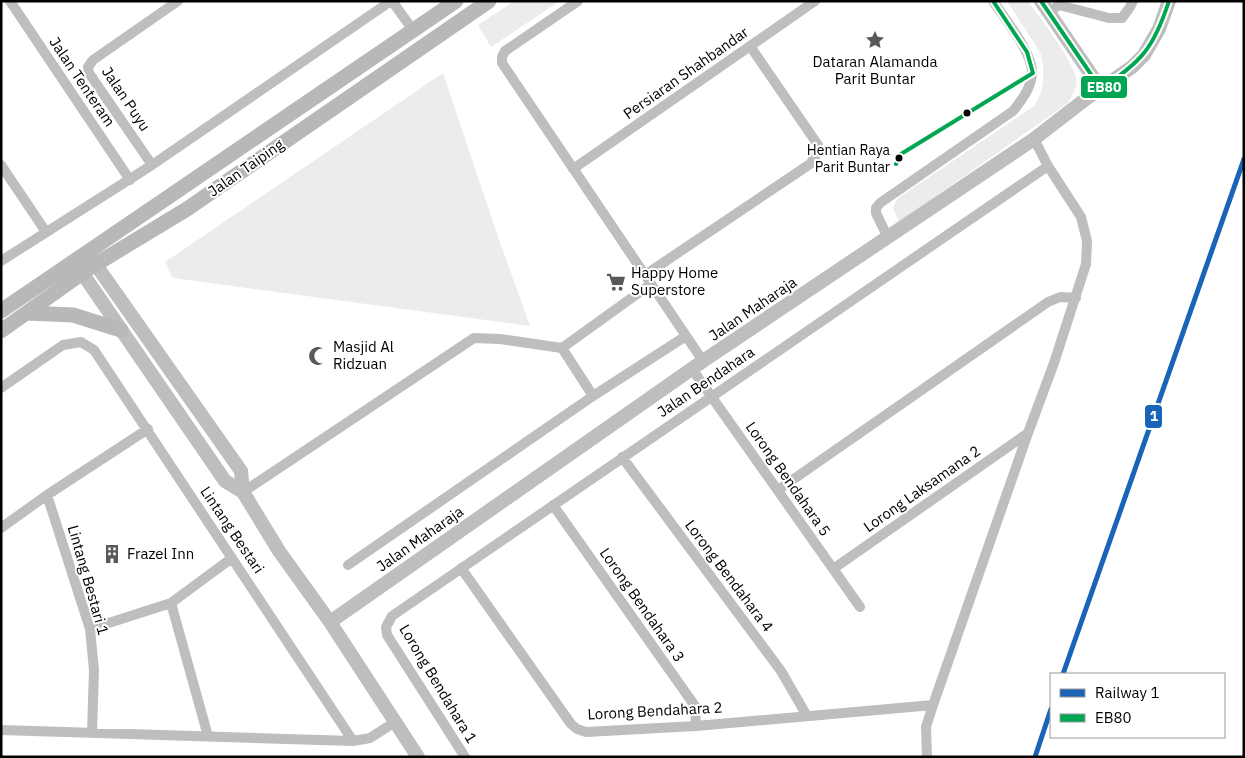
<svg xmlns="http://www.w3.org/2000/svg" width="1245" height="758" viewBox="0 0 1245 758" font-family="'IBM Plex Sans',sans-serif">
<style>
.green{fill:#ececec}
.lines{fill:none;stroke-linecap:round;stroke-linejoin:round}
.minor{stroke:#bebebe;stroke-width:10}
.tertiary{stroke:#bebebe;stroke-width:14}
.secondary{stroke:#b8b8b8;stroke-width:15}
.bus-1-casing{stroke:#fff;stroke-width:8}
.bus-1{stroke:#00a651;stroke-width:4}
.rail-1-casing{stroke:#fff;stroke-width:9}
.rail-1{stroke:#1964b7;stroke-width:5}
.bus-dot{fill:#000;stroke:#fff;stroke-width:2}
.labels{text-anchor:middle;stroke-width:4;stroke-linejoin:round;paint-order:stroke}
.bus-label{font-size:14px;fill:#000;stroke:#fff;text-anchor:end}
.poi-label{font-size:15px;fill:#000;stroke:#fff;text-anchor:start}
.street-label{font-size:15px;fill:#000;stroke:#fff}
.line-badge{stroke:#fff;stroke-width:2}
.badge-label{font-size:14px;text-anchor:middle;font-weight:bold;fill:#fff}
</style>
<rect width="100%" height="100%" fill="#fff"/>
<path class="green" d="M514,1h46l-69,46 -13,-22z
M1007,1h21c12,17 45,59 48,77 2,9 -4,18 -8,25l-169,119 -6,-14 4,-9 137,-93c10,-13 12,-38 6,-54z
M443,73l53,158 34,95 -357,-48 -8,-16z"/>
<g class="lines">
<path class="minor" d="M10,1l120,179
M392,1l21,29
M578,1l-73,50 -3,6v6l201,298
M1048,13l11,-8 50,13h13l8,-11 3,-6
M1,165l45,67
M152,165l-63,-92 -1,-6 5,-7 85,-59
M573,169l242,-168
M888,238l-12,-25v-5l4,-5 133,-92c8,-10 19,-24 19,-38 1,-20 -28,-55 -39,-72
M1,261l151,-96 239,-164
M645,275l165,-111 7,-10 1,-9 -68,-99
M562,348l31,48
M692,369l168,238
M1,388l62,-43 18,-3 13,8 259,391
M622,457l159,214 26,45
M778,490l270,-188 12,-5 16,1
M243,492l231,-154 26,1 62,9 89,-64
M47,495l43,134 4,41 -2,63
M553,505l142,201 1,20
M1,528l46,-33 101,-66
M348,565l245,-169 93,-60
M461,568l110,156 6,5 9,3 110,-6 237,-21
M833,569l195,-136
M171,603l37,133
M90,629l81,-26 61,-45
M1,730l352,11 17,-3 25,-16
M465,757l-78,-122 -1,-8 6,-11 656,-450
M927,757l-1,-30 7,-22 95,-272 26,-70 32,-99 1,-23 -6,-24 -33,-51 -14,-27"/>
<path class="tertiary" d="M1041,1l60,88
M89,255l152,216 2,21 36,59 51,71 88,135
M76,264l149,217 18,11
M330,622l373,-261 331,-222 53,-41 45,-31 12,-12 15,-26 10,-28"/>
<path class="secondary" d="M1,311l455,-310
M27,313l46,2 48,15
M1,331l87,-62 99,-60 302,-208"/>
<g class="bus-1-casing">
<path id="bus-1" d="M1041,1l60,88c41,-29 52,-39 68,-88
M896,164l5,-10 132,-81 -6,-21 -34,-51"/>
</g>
<use href="#bus-1" class="bus-1"/>
<g class="rail-1-casing">
<path id="rail-1" d="M1063,674l181,-515
M1035,757l16,-48"/>
</g>
<use href="#rail-1" class="rail-1"/>
</g>
<defs>
<g id="sight-bare" transform="scale(1.5)"><path d="M0-6L1.8-2.2L6-1.7L2.9 1.2L3.7 5.4L0 3.3L-3.7 5.4L-2.9 1.2L-6-1.7L-1.8-2.2Z" fill="#595959" stroke="#fff" stroke-width="2.5" paint-order="stroke"/></g>
<g id="supermarket-bare" transform="scale(1.5)"><path d="M-6-5.5h2.5l.6 2H6L4.5 2H-2.5L-4.4-4H-6ZM-1.5 3.2a1.3 1.3 0 1 0 .1 0ZM3 3.2a1.3 1.3 0 1 0 .1 0Z" fill="#595959" stroke="#fff" stroke-width="2.5" paint-order="stroke"/></g>
<g id="mosque-bare" transform="scale(1.5)"><path d="M3.5-4.9A6 6 0 1 0 3.5 4.9A5 5 0 1 1 3.5-4.9Z" fill="#595959" stroke="#fff" stroke-width="2.5" paint-order="stroke"/></g>
<g id="building-bare" transform="scale(1.5)"><path d="M-4-6H4V6H1V3H-1V6H-4ZM-2.5-4.3h1.7v1.8h-1.7ZM.8-4.3h1.7v1.8H.8ZM-2.5-1h1.7V.8h-1.7ZM.8-1h1.7V.8H.8Z" fill="#595959" stroke="#fff" stroke-width="2.5" paint-order="stroke"/></g>
</defs>
<g fill-rule="evenodd">
<use href="#sight-bare" x="875" y="40"/>
<use href="#supermarket-bare" x="616" y="282"/>
<use href="#mosque-bare" x="318" y="356"/>
<use href="#building-bare" x="112" y="554"/>
</g>
<g class="bus-dot">
<circle cx="967" cy="113" r="4.5"/>
<circle cx="899" cy="158" r="4.5"/>
</g>
<g class="labels">
<g class="bus-label">
<text x="890" y="155">Hentian Raya<tspan x="890" dy="17">Parit Buntar</tspan></text>
</g>
<g class="poi-label">
<text x="875" y="67" text-anchor="middle">Dataran Alamanda<tspan x="875" dy="17">Parit Buntar</tspan></text>
<text x="631" y="278">Happy Home<tspan x="631" dy="17">Superstore</tspan></text>
<text x="333" y="352">Masjid Al<tspan x="333" dy="17">Ridzuan</tspan></text>
<text x="127" y="559">Frazel Inn</text>
</g>
<g class="street-label">
<text transform="translate(686 73) rotate(-35)" y="5">Persiaran Shahbandar</text>
<text transform="translate(82 82) rotate(56)" y="5">Jalan Tenteram</text>
<text transform="translate(126 99) rotate(56)" y="5">Jalan Puyu</text>
<text transform="translate(246 168) rotate(-35)" y="5">Jalan Taiping</text>
<text transform="translate(753 309) rotate(-34)" y="5">Jalan Maharaja</text>
<text transform="translate(706 382) rotate(-34)" y="5">Jalan Bendahara</text>
<text transform="translate(788 479) rotate(55)" y="5">Lorong Bendahara 5</text>
<text transform="translate(922 489) rotate(-35)" y="5">Lorong Laksamana 2</text>
<text transform="translate(232 530) rotate(56)" y="5">Lintang Bestari</text>
<text transform="translate(420 539) rotate(-35)" y="5">Jalan Maharaja</text>
<text transform="translate(729 576) rotate(53)" y="5">Lorong Bendahara 4</text>
<text transform="translate(88 580) rotate(74)" y="5">Lintang Bestari 1</text>
<text transform="translate(642 605) rotate(55)" y="5">Lorong Bendahara 3</text>
<text transform="translate(438 684) rotate(59)" y="5">Lorong Bendahara 1</text>
<text transform="translate(655 711) rotate(-3)" y="5">Lorong Bendahara 2</text>
</g>
</g>
<g class="line-badge">
<rect x="1080" y="75" width="48" height="24" rx="5" fill="#00a651"/>
<rect x="1144" y="404" width="19" height="25" rx="5" fill="#1964b7"/>
</g>
<g class="badge-label">
<text x="1104" y="92">EB80</text>
<text x="1154" y="421">1</text>
</g>
<rect width="1245" height="758" fill="none" stroke="#000000" stroke-width="5"/>
<rect x="1050" y="673" width="175" height="65" fill="#ffffff" stroke="#999999"/>
<rect x="1060" y="689" width="25" height="8" fill="#1964b7" stroke="#999999"/>
<text x="1095" y="698" font-size="15" fill="#000000">Railway 1</text>
<rect x="1060" y="714" width="25" height="8" fill="#00a651" stroke="#999999"/>
<text x="1095" y="723" font-size="15" fill="#000000">EB80</text>
</svg>
